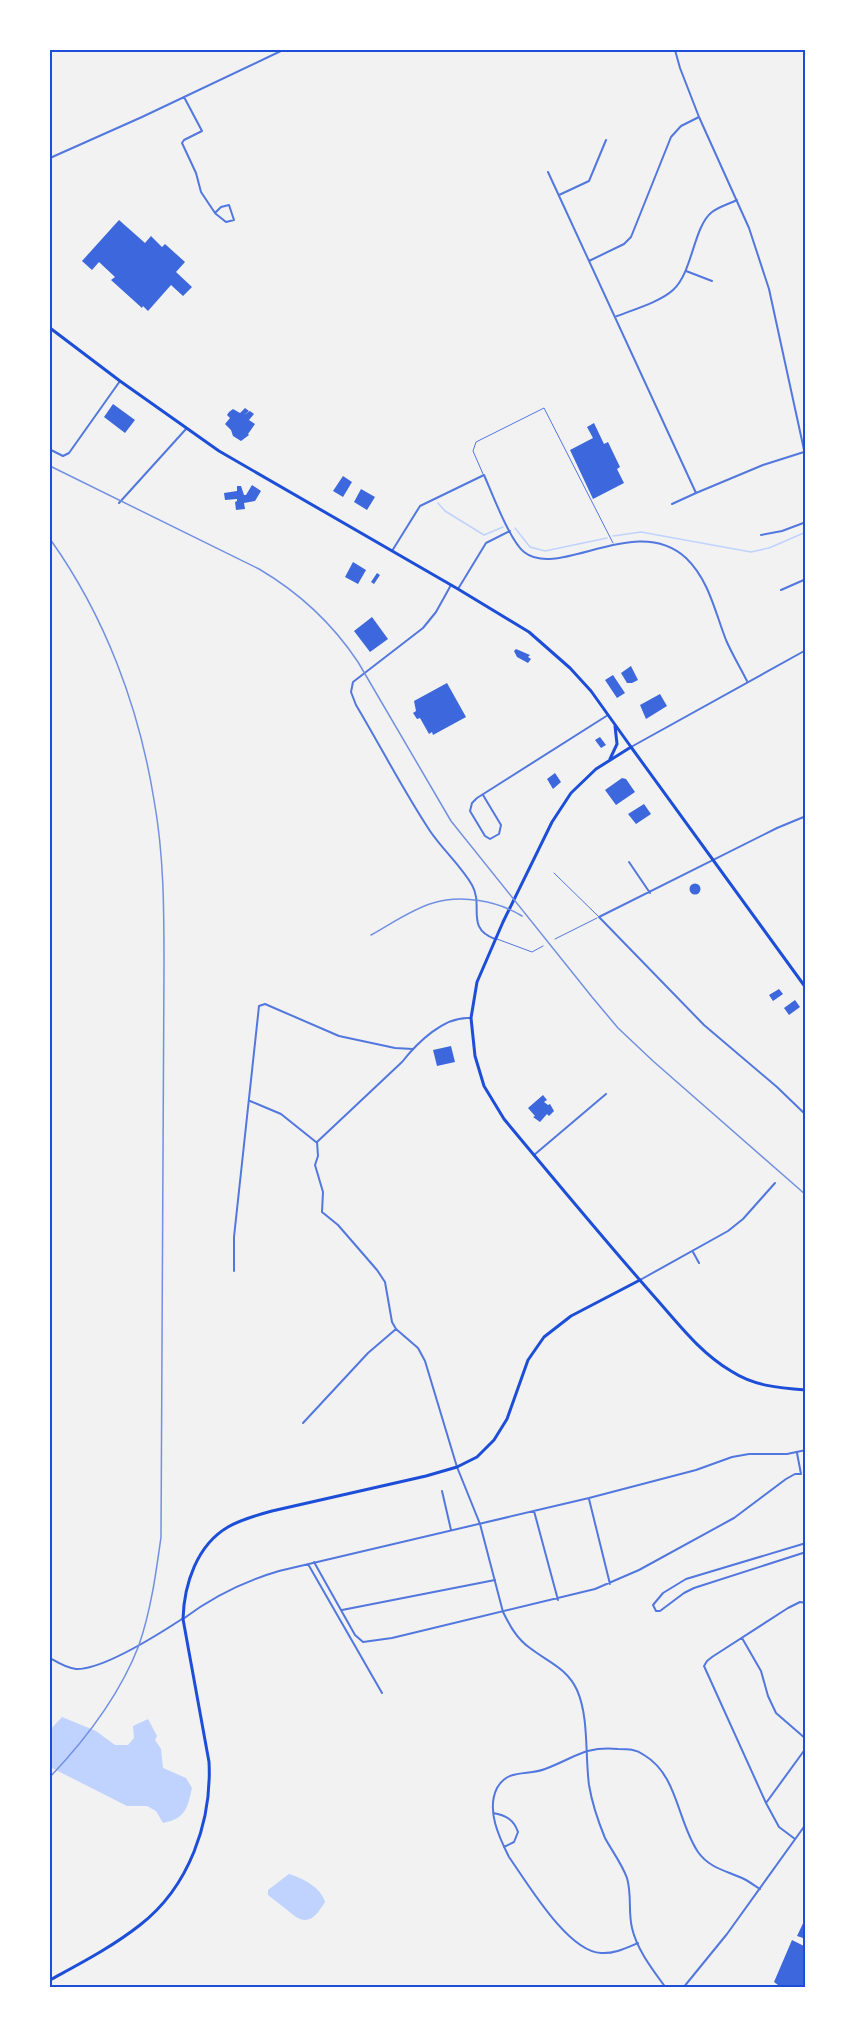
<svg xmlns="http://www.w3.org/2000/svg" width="855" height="2037" viewBox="0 0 855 2037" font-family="Helvetica,sans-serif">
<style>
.water{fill:#bfd3fe}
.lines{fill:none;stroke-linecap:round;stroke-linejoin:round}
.stream{stroke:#bfd3fe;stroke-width:1.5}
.building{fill:#3d67dc}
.service{stroke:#5277de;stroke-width:1}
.minor{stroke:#5277de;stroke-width:2}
.tertiary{stroke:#5277de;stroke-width:2}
.secondary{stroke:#1d4ed8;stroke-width:3}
.primary{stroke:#1d4ed8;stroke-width:3}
.rail{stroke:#7290e2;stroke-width:1.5}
.neatline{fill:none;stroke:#1d4ed8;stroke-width:2}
</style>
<rect width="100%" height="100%" fill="#f2f2f2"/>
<path class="water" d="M62,1717l34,14 19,14h13l6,-7 -1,-12 15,-7 9,17 -2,4 6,9 2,19 23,10 6,10c-5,21 -6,30 -29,35l-7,-12 -9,-5h-20l-77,-39v-37z
M289,1874c13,4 32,13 36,28 -7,11 -15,24 -29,15l-28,-22v-5z"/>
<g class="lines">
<path class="stream" d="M438,503l7,8 39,24 19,-8
M515,528l15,19 15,4 62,-13
M613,536l28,-4 110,20 18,-4 37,-16"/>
</g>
<path class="building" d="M119,220l26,23 6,-7 11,11 3,-3 20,18 -9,10 16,15 -9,9 -12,-11 -23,26 -5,-5 -1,2 -31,-28 4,-3 -16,-15 -7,8 -10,-9z
M113,404l22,16 -10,13 -21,-16z
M245,408l4,3 -5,4 6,-4 4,3 -5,6 6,4 -7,10 1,1 -8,6 -8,-5 -2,-6 -6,-6 5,-6 -3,-3 2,-3 4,-3 7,4z
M594,423l10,21 4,-2 12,25 -3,2 7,14 -31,16 -23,-49 23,-12 -6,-11z
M343,476l9,6 -9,15 -10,-6z
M252,485l9,6 -6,10 -11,2 1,6 -9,1 -1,-8 2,-1v-2l-12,1 -1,-7 13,-2v-5h4l3,9h2z
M361,489l14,8 -8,13 -13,-8z
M353,562l13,8 -8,14 -13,-7z
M377,573l3,2 -6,9 -3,-2z
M372,617l16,22 -18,13 -16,-21z
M516,649l14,6 -2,2 3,2 -3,4 -11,-6 -3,-6z
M631,666l7,14 -6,3h-5l-6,-10z
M613,675l12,18 -8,5 -12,-18z
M447,683l19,34 -33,18 -1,-3 -3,2 -9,-16 -3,1 -4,-6 3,-2 -2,-10z
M660,694l7,12 -21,13 -6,-14z
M600,737l6,8 -5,3 -6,-8z
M555,773l6,9 -8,7 -6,-10z
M622,778l4,1 9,13 -19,13 -11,-15z
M644,804l7,10 -15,10 -8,-10z
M689.5 889a5.5 5.5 0 1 1 11 0a5.5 5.5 0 1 1-11 0Z
M779,989l4,5 -10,7 -4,-6z
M795,1000l5,7 -11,8 -5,-7z
M451,1046l4,16 -18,4 -4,-16z
M543,1095l4,5 -3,2 4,3 2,-1 4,7 -5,5 -2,-2 -7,8 -7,-5 2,-1 -7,-8z
M806,1917v22l-9,-3z
M792,1940l14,7v41h-24l-8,-6z"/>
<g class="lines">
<path class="service" d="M483,474l-10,-23 3,-9 68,-34 69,135
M554,873l44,43
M497,939l35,13 11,-6
M555,939l42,-21"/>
<path class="minor" d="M675,50l5,18 19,49 50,111 20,61 37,170
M184,97l18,34 -18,9 -2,3 14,30 5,19 14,21 1,1 10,8 8,-2 -5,-15 -8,2 -6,6
M50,158l92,-41 141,-67
M548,172l148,321 -24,11
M559,195l30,-14 17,-41
M589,261l35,-17 7,-7 40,-100 10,-11 18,-9
M686,271l26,10
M615,317c17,-7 45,-15 58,-27 20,-18 20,-63 39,-78 6,-5 17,-8 25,-12
M51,450l12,6 6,-3 51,-72
M696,493l67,-28 41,-13
M119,503l67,-74
M761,535l21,-4 24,-9
M392,551l28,-45 64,-31c8,18 26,66 40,77 35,28 112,-40 162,6 23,22 29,54 40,82 6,14 14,27 21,41
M451,585l-15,27 -13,16 -70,54 -2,10 5,13c25,42 47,85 74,126 13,19 31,35 42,54 12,21 -7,43 23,54
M458,589l28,-46 24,-12
M781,590l25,-11
M483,795l18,30 -2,9 -9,5 -5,-3 -15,-25 2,-8 5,-5 131,-83
M806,816l-29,12 -178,89 105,108 73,62 29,28
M629,862l21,31
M250,1101l31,13 35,28
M317,1142l1,14 -3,9 8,27 -1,20 16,13 39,45 8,12 7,40 4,7 22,19 7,13 32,106
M317,1142l85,-80c15,-19 42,-46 68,-44
M534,1155l72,-61
M693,1252l6,11
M234,1271v-34l25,-231 6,-2 74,32 56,12 18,1
M640,1280l88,-49 15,-12 32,-36
M303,1423l65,-70 28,-24
M442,1491l9,39
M589,1499l21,85
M534,1511l24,89
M806,1543l-120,36 -23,14 -10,12 3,6h4l24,-18 10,-5 112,-36
M314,1562l41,73 8,7 29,-4 203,-49 44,-19 95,-52 52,-39 9,-5h6l-4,-21
M308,1564l74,129
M342,1610l153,-30
M183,1619c29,-22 62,-38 96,-48l310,-73 107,-28 36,-13 17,-3h38l19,-4
M742,1638l19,33 7,25 8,17 30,26
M766,1803l40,-55
M493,1813c13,2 21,7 25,19l-4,10 -10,5
M795,1839l-16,-12 -13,-24 -62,-137 3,-5 5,-4 76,-49 12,-6 6,1
M638,1943c-12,5 -24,11 -37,10 -33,-1 -73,-69 -92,-96 -10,-20 -23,-47 -12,-69 11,-20 31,-12 48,-19 30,-11 38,-23 73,-20 10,0 18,0 26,6 34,20 33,66 54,97 12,17 30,19 46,27 6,3 11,7 16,10"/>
<path class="tertiary" d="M631,747l175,-97
M457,1467l23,57 23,88c7,14 14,27 27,36 18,14 37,20 47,42 12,27 8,65 12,95 3,18 9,36 16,53 7,13 17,26 22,40 5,17 1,34 5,50 5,22 21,42 34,60
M50,1658c7,4 16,10 26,11 27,1 83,-35 106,-50
M683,1988l44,-54 79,-110"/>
<path class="secondary" d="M631,747l175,241
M50,1980c31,-17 62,-33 90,-55 49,-38 72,-103 69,-163l-26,-143c1,-35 14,-74 45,-92 14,-8 29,-12 44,-16l154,-35 31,-9 20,-10 17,-17 13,-21 21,-59 16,-23 27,-21 69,-36"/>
<path class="primary" d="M50,328l70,53 99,70 239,138 71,43 41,36 21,23 40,56 -35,22 -25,24 -19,29 -49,100 -26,60 -6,36 4,38 9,30 20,33c49,59 98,118 148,175 25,28 47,58 79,77 23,15 48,17 75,19
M610,759l7,-15 -2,-18"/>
<path class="rail" d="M50,466l209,103c41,24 73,54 99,93l93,159 141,176 26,31 35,33 153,134
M50,539c55,77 89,168 104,261 10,55 10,110 10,165l-3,572c-5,36 -10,73 -22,108 -19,50 -52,93 -89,132
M371,935c20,-11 41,-26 62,-32 28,-9 65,-2 89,13"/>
</g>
<rect width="855" height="2037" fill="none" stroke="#ffffff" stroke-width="102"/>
<rect x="51" y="51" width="753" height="1935" class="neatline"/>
</svg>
